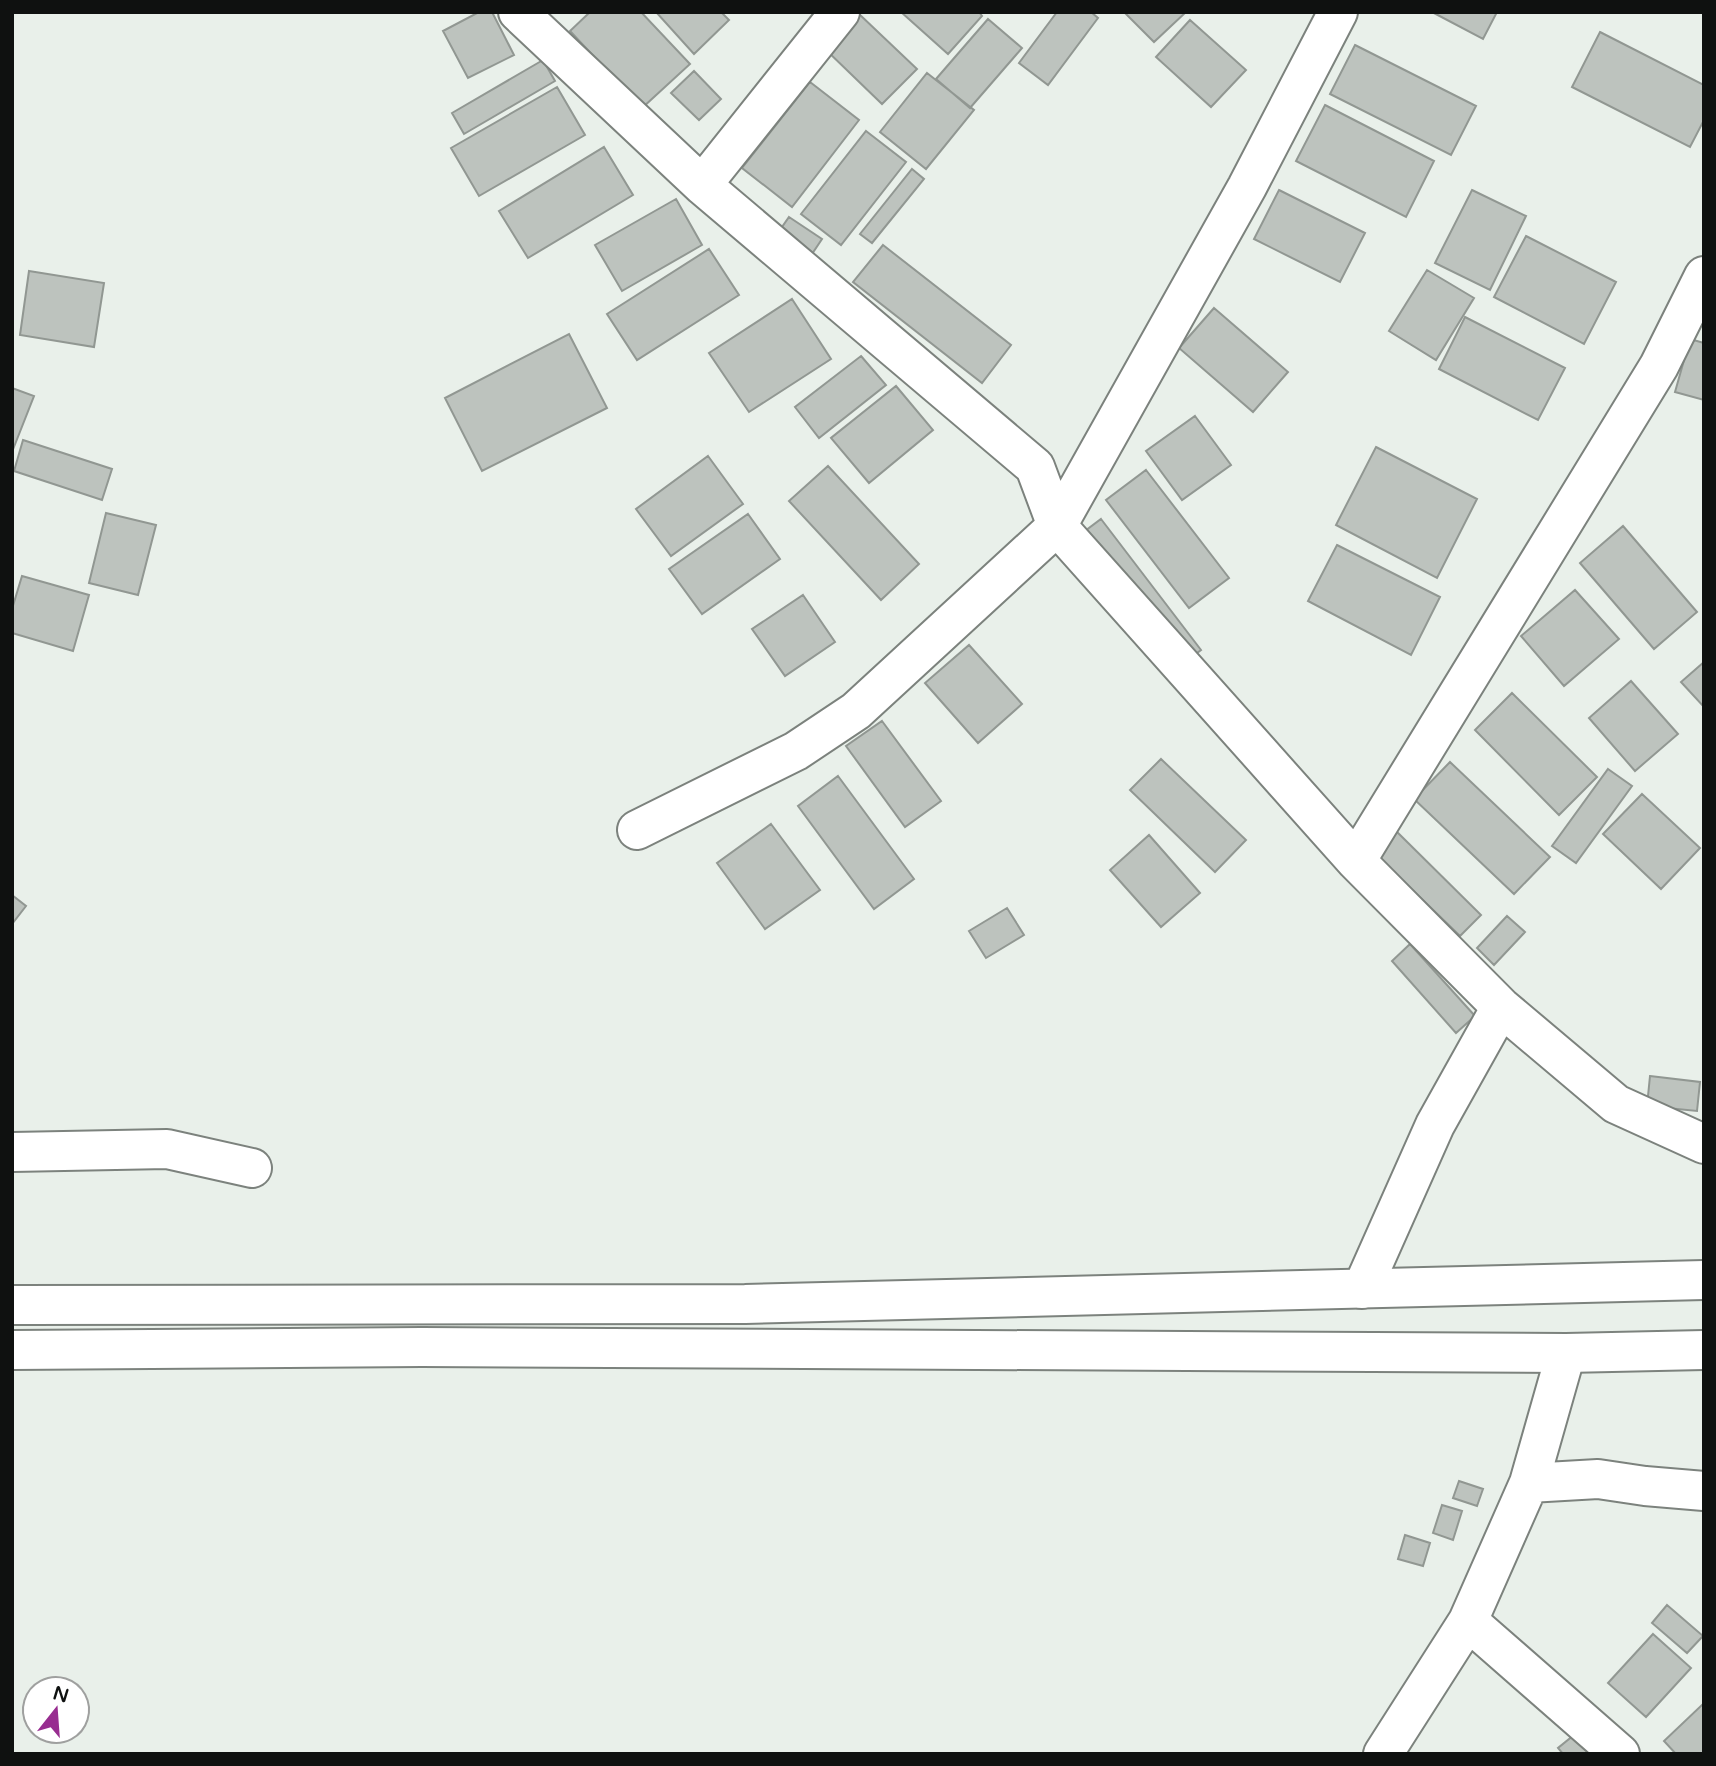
<svg xmlns="http://www.w3.org/2000/svg" width="1716" height="1766" viewBox="0 0 1716 1766" font-family="'Varela Round',sans-serif">
<style>
.building{fill:#bdc3be;stroke:#919792;stroke-width:2}
.lines{fill:none;stroke-linecap:round;stroke-linejoin:round}
.minor-casing{stroke:#7c827d;stroke-width:42}
.highway-casing{stroke:#7c827d;stroke-width:42}
.minor{stroke:#fff;stroke-width:38}
.highway{stroke:#fff;stroke-width:38}
</style>
<rect width="100%" height="100%" fill="#e9f0ea"/>
<path class="building" d="M479,12h13l22,43 -46,23 -25,-47z
M590,12h51l49,52 -48,44 -72,-77z
M656,12h65l8,8 -35,34z
M901,12h78l3,4 -34,38z
M1057,12h34l7,6 -50,67 -29,-22z
M1124,12h62l-32,30z
M1432,12h65l-14,27z
M858,13l59,56 -35,35 -58,-56z
M988,19l34,29 -52,60 -34,-29z
M1190,20l56,50 -35,37 -55,-50z
M1600,32l104,53v35l-14,27 -118,-60z
M1355,45l121,61 -25,49 -121,-61z
M543,60l12,21 -91,53 -12,-21z
M694,71l27,28 -22,21 -28,-27z
M927,73l47,37 -48,59 -46,-37z
M810,82l49,38 -67,87 -50,-39z
M557,87l28,48 -106,61 -28,-48z
M1325,105l109,56 -28,56 -110,-56z
M866,131l40,31 -65,83 -40,-31z
M604,147l29,48 -105,63 -29,-47z
M912,169l12,10 -52,64 -12,-9z
M1279,190l86,43 -25,49 -86,-43z
M1472,190l54,26 -36,74 -55,-27z
M676,199l26,46 -80,46 -27,-46z
M789,217l33,22 -16,24 -33,-23z
M1526,236l90,46 -32,62 -90,-47z
M883,245l128,100 -29,38 -129,-101z
M709,249l30,46 -102,65 -30,-46z
M1427,270l47,28 -38,62 -47,-29z
M29,271l75,12 -10,64 -74,-12z
M792,299l39,60 -82,53 -40,-59z
M1214,308l74,64 -35,40 -74,-64z
M1465,317l100,51 -27,52 -99,-51z
M569,334l38,74 -125,63 -37,-73z
M1690,339l14,4v57l-29,-8z
M861,356l25,29 -67,53 -24,-31z
M896,386l37,44 -64,53 -38,-45z
M12,388l22,8 -22,56z
M1195,416l36,49 -49,35 -36,-49z
M23,440l89,29 -10,31 -88,-29z
M1376,447l101,52 -40,79 -101,-53z
M708,456l35,48 -72,52 -35,-47z
M828,466l91,98 -38,36 -92,-99z
M1146,470l83,108 -40,30 -83,-108z
M106,513l50,12 -18,70 -49,-12z
M748,514l32,45 -78,55 -33,-45z
M1101,519l100,131 -16,12 -100,-131z
M1623,526l74,86 -43,37 -74,-86z
M1337,545l103,52 -29,58 -103,-54z
M22,576l67,19 -16,56 -61,-18v-24z
M1575,590l44,49 -55,47 -43,-50z
M803,595l32,47 -50,34 -33,-47z
M969,645l53,59 -44,39 -53,-60z
M1704,662v45l-23,-25z
M1631,681l47,53 -43,37 -46,-53z
M1512,693l85,84 -38,38 -84,-85z
M882,721l59,80 -36,26 -59,-81z
M1161,759l85,81 -31,32 -85,-82z
M1450,762l100,95 -36,37 -100,-95z
M1608,769l24,17 -56,77 -24,-17z
M838,776l76,103 -40,30 -76,-103z
M1642,794l58,54 -39,41 -58,-55z
M771,824l49,66 -55,39 -48,-66z
M1389,824l92,91 -21,21 -93,-90z
M1149,835l51,58 -39,34 -51,-57z
M12,895l14,11 -14,18z
M1007,908l17,27 -38,23 -17,-27z
M1507,916l18,16 -31,33 -17,-17z
M1410,944l65,72 -19,17 -64,-72z
M1650,1076l50,6 -3,29 -50,-5z
M1459,1481l24,8 -6,17 -24,-8z
M1442,1505l20,6 -9,29 -20,-7z
M1405,1535l25,8 -7,23 -25,-7z
M1667,1605l36,31 -16,17 -35,-30z
M1653,1634l38,34 -45,49 -38,-34z
M1704,1703v51h-28l-12,-13z
M1579,1731l18,23h-34l-5,-6z"/>
<g class="lines">
<g class="minor-casing">
<path id="minor" d="M518,12l184,173 333,282 22,59 299,335 145,146 115,97 88,40
M702,185l138,-173
M637,830l159,-79 60,-40 201,-185 190,-339 91,-175
M1356,861l303,-495 45,-90
M12,1152l155,-3 85,19
M1362,1289l73,-164 66,-118
M1529,1483l69,-4 47,7 59,5
M1468,1621l152,133
M1383,1754l85,-133 61,-138 37,-130"/>
</g>
<g class="highway-casing">
<path id="highway" d="M12,1305l733,-1 959,-24
M12,1350l410,-3 1144,6 138,-3"/>
</g>
<use href="#minor" class="minor"/>
<use href="#highway" class="highway"/>
</g>
<rect width="1716" height="1766" fill="none" stroke="#0f1110" stroke-width="28"/>
<g transform="translate(56 1710) rotate(17)"><circle r="33" fill="#ffffff" stroke="#9fa09f" stroke-width="2"/>
<path d="M0-5L12 26L0 18L-12 26Z" fill="#982d90"/>
<text y="-10" font-size="19" font-weight="bold" text-anchor="middle" fill="#0f1110">N</text>
</g>
</svg>
